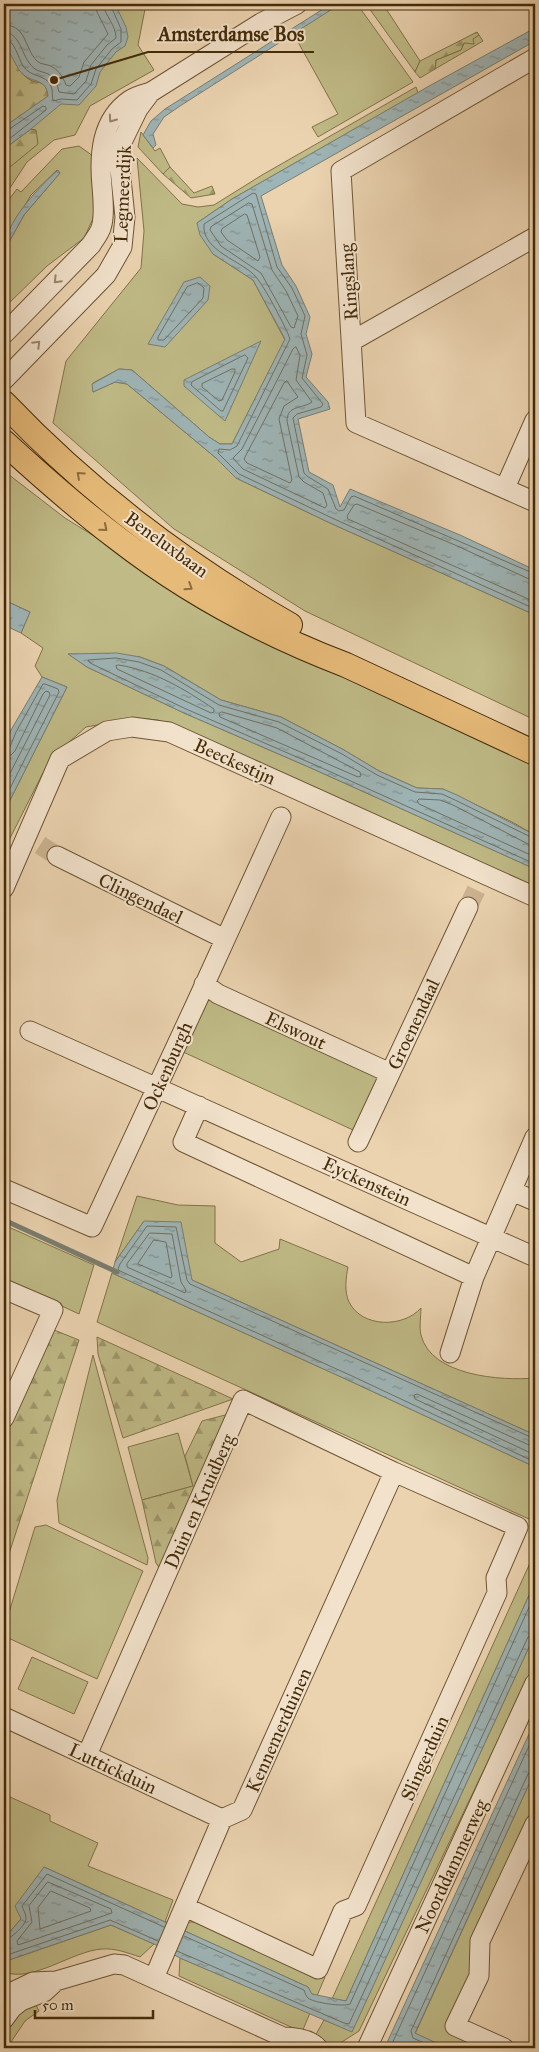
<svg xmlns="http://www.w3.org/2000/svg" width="539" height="2052" viewBox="0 0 539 2052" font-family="'IM FELL Great Primer',serif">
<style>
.green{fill:#bfba86;stroke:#827348}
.forest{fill:url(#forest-firs);stroke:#827348}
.water{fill:url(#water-ripples);stroke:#7a7e71}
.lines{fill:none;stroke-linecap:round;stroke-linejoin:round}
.shore{stroke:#717060;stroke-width:1}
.stream{stroke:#7a7e71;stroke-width:5}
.minor-tunnel{stroke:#cab28f;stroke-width:19;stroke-dasharray:19 9;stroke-linecap:butt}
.minor-casing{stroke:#6e5633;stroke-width:21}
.major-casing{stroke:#442c09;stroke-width:26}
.minor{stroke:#f2e2cc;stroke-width:19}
.major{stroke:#e6ba78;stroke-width:24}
.oneway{stroke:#9b876a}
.oneway2{stroke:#8d6c3b}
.labels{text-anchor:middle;stroke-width:4;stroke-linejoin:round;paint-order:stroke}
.street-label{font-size:19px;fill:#442c09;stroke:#f2e2cc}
.leader{fill:none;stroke:#442c09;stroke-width:2}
.callout-dot{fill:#442c09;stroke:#f2e2cc;stroke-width:2}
.callout-label{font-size:20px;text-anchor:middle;font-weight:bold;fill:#442c09;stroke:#f2e2cc;stroke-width:4;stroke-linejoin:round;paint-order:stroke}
</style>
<defs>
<pattern id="forest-firs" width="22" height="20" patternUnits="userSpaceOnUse" patternTransform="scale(1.25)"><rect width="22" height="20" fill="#bfba86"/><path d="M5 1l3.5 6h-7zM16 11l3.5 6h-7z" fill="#9d976c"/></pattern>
<pattern id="water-ripples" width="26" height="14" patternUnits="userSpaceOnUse" patternTransform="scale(1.25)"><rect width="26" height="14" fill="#9eb5b7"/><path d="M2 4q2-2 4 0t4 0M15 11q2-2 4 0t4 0" fill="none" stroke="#829393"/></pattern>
</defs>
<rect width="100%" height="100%" fill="#ebd3b0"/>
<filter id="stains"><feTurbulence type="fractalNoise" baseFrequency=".004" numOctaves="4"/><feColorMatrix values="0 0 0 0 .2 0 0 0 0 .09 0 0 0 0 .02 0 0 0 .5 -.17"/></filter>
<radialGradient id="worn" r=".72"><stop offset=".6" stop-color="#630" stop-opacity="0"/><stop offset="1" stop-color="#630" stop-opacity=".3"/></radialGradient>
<path class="green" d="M4,4h142l-8,41 16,25 -64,36 -15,29 -21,5 -27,22 -23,35z
M340,4h17l56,78 -95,55 -6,-10 26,-13 -45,-81z
M366,4h17l37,57 -5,11z
M479,35l4,6 -48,28 1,-9 25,-10 3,-7z
M416,87l2,6 -186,106 -35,24 16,31 40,26 32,60 -53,104h-12l-11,-7 -77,-67 -13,-1 -26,14v9l22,-10 12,2 89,74 20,20 94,45 205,92v105l-230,-109 -131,-82 -121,-106 13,-62 75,-93 3,-37 -7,-73 45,46 16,3 16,-2 48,-30z
M141,132l14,19 5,-3 10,19 -7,7 -25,-27z
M79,146l14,10 4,54 -13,28 -37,28 -43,42v-57l20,-36 36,-42 -3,-3 -26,25 -27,45v-34l13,-17 4,3 41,-43z
M4,471l61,47 167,104 303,139v74l-23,-13 -69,-33 -26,-1 -38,-17 -35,-21 -63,-33 -60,-17 -57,-34 -24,-9 -71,-3 18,13 97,46 127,55 224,101v26l-377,-175 -22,-2 -50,9 -36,32 -46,91v-38l63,-125 -25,-10 -7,-11 8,-18 -22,-15 9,-21 -26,-12z
M206,994l175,81 -28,55 -172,-79z
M137,1196l41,9 37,1v37l26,19 38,-13 1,-10 68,28c-2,11 -4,24 1,35 13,26 54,26 72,6 0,8 -2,19 0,27 10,41 80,46 114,43v57l-343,-155 -48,-59 -29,41z
M4,1225l90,40 -15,49 -75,-35z
M112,1273l238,108 185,86v45l-4,8 -434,-198z
M93,1355l55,203 -1,7 -88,-42 -2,-23z
M178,1433l15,53 -51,14 -14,-53z
M46,1525l97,46 -46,108 -93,-43v-7l31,-102z
M535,1552v30l-189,419 -14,-2z
M535,1634v29l-176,368 -25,16 -20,-9 10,-18 28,11z
M32,1657l56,25 -14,32 -56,-25z
M535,1771v36l-56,125 -3,30 -24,66 44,20h-49l-32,-14z
M10,1797l40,18v6l48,22 -10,23 85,34 -8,22h38l122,55 -8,19 -6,-2 -3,-7 -264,-120 -22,51 -16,18 -2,-1v-127z
M111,1925l43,19 -14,13c-12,-4 -25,-9 -38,-8 -30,2 -69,34 -98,23v-12l2,1z
M180,1958l130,55 -8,19 -123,-56z
M34,2001l5,10 -14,10 -18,27h-3v-17l14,-19z"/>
<path class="forest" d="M477,32l2,3 -6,4 1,5 -10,-1 -3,7 -25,10 -1,9 -15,9 -5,-6 5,-11z
M4,41c10,11 11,28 23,37 11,8 19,-1 21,19l-44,30z
M31,129l5,1 2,14 -34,28v-23z
M170,167l24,26 18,-7 3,8 -24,4 -28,-24z
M49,1328l30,12 -75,229v-140z
M97,1337l136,62 -110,39 -25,-84z
M229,1414l-67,158 -6,-9 -14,-63 51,-14 -8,-30 17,-35z"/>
<path class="water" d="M4,4h111l11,23 2,10 -3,9 -9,6 -16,20 -4,14 -17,19 -18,-1 -30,25 -27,20v-22l44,-31c-2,-20 -18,-11 -29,-26 -3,-6 -15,-26 -15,-31 -2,-11 0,-24 0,-35z
M331,4h9l-160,102 -16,11 -11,17 3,11 -3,3 -10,-13 8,-14 14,-12z
M535,28v13l-274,155 21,69 14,21 14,31 -4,17 6,20 -6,23 22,25 2,7 -32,10 11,53 24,13 7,22 10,-18 110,46 75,35v45l-205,-92 -94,-45 -20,-20 -89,-74 -12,-2 -22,10 -1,-8 27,-15 13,1 77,67 11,7h12l53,-105 -32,-59 -40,-26 -13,-19 -3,-12 35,-24 199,-114z
M58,170l2,3 -36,42 -20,36c0,-28 34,-63 54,-81z
M200,277l10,9 -2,14 -43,47 -17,-3 36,-62z
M261,341l-36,80 -41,-35v-6z
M4,600l26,12 -9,21 -17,-8z
M117,653l23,4 24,9 57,34 60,17 63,33 35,21 38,17 26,1 14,6 78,40v34l-224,-101 -127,-55 -97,-46 -19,-13z
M42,677l25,10 -63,125v-62l7,-20z
M144,1221l37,1 11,58 343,155v32l-185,-86 -238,-108 3,-11z
M535,1582v52l-183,398 -172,-74 -26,-14 -43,-19 -105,36 -2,-1v-25l2,1 15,-17 -6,-13 29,-39 264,120 4,7 34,7z
M535,1721v50l-120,262 32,15h-59l-3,-1z"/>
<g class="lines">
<path class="shore" d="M4,25c23,0 20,23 33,36 3,3 7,3 11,4 9,3 15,11 18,20l4,1 9,-9 5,-15 24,-28 -11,-22 -1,-8
M4,32c16,1 17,21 26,32 10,14 23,1 29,28l15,2 12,-13 5,-16 16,-20 9,-7c0,-13 -11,-22 -13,-34
M4,38c11,2 14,20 19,28 8,12 23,8 28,20 2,4 1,11 2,15l8,-2 16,1 14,-16 5,-15 16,-20 9,-7v-13l-11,-25
M4,131l4,-1 35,-24 3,1v3l-42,33
M249,203l3,1 20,66 14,21 12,25 -4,12 -3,-1 -30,-54 -40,-27 -11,-16 1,-3z
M245,214l2,1 13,42 -2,4 -31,-21 -6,-8 1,-3z
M198,283l6,5 -1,10 -39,42h-6v-3l29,-50z
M296,347l4,8 -4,25 16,22c-10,7 -25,3 -25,19l12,56 5,5 19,11 4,12 -2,3 -82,-39 -10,-11 9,-9 51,-100z
M245,355l3,3 -25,53h-2l-30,-26 1,-3z
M232,369h3v3l-13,28 -3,1 -17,-14v-3z
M287,381l11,16 -14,9 -5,13 13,61 -2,3 -43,-20 -3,-4 40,-76z
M535,574l-181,-78 -3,1 -7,13 -5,1 -3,-2 -8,-20 -21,-13 -3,-3 -11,-55 4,-4 24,-7 2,-3 -21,-26 5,-23 -6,-21 4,-18 -13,-28 -15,-21 -21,-73 -3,-1 -49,31c-3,27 39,37 52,53 8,9 30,50 34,62l-53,107 -7,4 -11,-1 -1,4 21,21 93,44 203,91
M535,580l-6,-1 -74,-34 -98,-41 -3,1 -7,11 1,3 187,83
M119,665c36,6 65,24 95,44v3l-3,1 -94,-44 -1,-3z
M222,712l55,16 83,44 1,4 -3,1 -138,-60 -1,-3z
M4,750l6,-3 6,-15 27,-48h2l13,5 1,3 -55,108
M4,756l7,-1 4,-4 28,-57 3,-3 3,1 1,3 -46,90
M535,839l-80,-39 -13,-6 -27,-2 -38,-17 -35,-21 -63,-32 -60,-17 -58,-35 -22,-8 -23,-4 -28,2 2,3 96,46 127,55 222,100
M535,846l-7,-2 -75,-39 -13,-5 -21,-1 -2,2 2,3 116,53
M150,1233l22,1 9,48 5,8 -1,3 -58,-26v-3z
M154,1240l12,2 6,34 -1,2 -33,-14z
M535,1439l-345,-155 -3,-4 -11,-53 -29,-1 -27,38 -2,5 2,2 232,105 183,86
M535,1446l-6,-1 -112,-51 -3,1 1,4 120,56
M48,1882l63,27 1,4 -94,32 -1,-4 15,-19 -3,-16z
M51,1891l39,17 1,3 -51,18 -2,-21z
M184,1936l120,54c1,3 2,6 4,8 6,5 36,9 42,6l185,-410
M4,1940c6,0 23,-16 22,-22 0,-4 -3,-9 -4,-12l25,-32 117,53
M177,1951l167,72 5,1 179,-387 7,-3
M4,1956l106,-36 48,21
M390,2048l145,-315
M435,2048l-22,-10 -2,-7 117,-257 7,-3"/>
<path class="stream" d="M4,1220l113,52"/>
<path class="minor-tunnel" d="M40,845l17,11
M468,907l10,-21"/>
<g class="minor-casing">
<path id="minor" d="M535,58l-194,113 15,252 179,79
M4,334l87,-89c3,-5 8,-11 10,-17 4,-12 2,-28 1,-42 -3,-31 -1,-66 28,-86 6,-4 14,-6 21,-8l110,-69 36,-19
M352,341l183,-104
M4,380l102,-105 16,-28 3,-30 -5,-48v-23l18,-37 12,-16
M505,488l30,-68
M57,856l168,83
M4,888l56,-129 47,-28 25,-4 37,5 366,165
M204,984l14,10 172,79
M30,1031l505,226
M199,1106l-16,36 291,135
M358,1142l110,-235
M4,1189l88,38c64,-136 127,-273 189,-410
M512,1191l23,10
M4,1289l49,21 -49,108
M450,1353l24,-76 61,-140
M4,1717l218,102
M87,1755l156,-355 151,72 124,55 -22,51 1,15 -141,313 -13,5 -25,58 -133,-62
M154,1978l68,-159 20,-9 152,-338
M4,1996l29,-14 23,-1 58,-17 10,1 159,72c12,0 27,2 35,11
M4,2019l8,-11 9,-7 23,-9 12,-11
M367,2048l168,-365
M504,2048l-49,-22 24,-50 1,-35 55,-117"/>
</g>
<g class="major-casing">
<path id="major" d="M4,403c83,87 181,162 286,222
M4,442c36,33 73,66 113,96 68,53 148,96 229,127l189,88"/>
</g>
<use href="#minor" class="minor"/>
<use href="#major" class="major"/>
</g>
<defs><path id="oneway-chevron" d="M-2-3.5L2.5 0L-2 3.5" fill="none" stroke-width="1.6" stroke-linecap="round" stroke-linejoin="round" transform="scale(1.25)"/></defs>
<g class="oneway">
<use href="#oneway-chevron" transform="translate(112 119) rotate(125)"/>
<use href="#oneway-chevron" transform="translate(57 280) rotate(134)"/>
<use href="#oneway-chevron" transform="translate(37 344) rotate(-45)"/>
</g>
<g class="oneway2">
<use href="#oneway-chevron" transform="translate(80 475) rotate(-138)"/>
<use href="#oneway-chevron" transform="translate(104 528) rotate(40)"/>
<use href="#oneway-chevron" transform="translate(189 587) rotate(33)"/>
</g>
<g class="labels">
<g class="street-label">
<text transform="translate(122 194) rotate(-88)" y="7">Legmeerdijk</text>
<text transform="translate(348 282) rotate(-94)" y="7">Ringslang</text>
<text transform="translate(167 544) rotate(36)" y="7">Beneluxbaan</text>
<text transform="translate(235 761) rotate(24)" y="7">Beeckestijn</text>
<text transform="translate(141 898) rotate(26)" y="7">Clingendael</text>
<text transform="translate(413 1024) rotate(-65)" y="7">Groenendaal</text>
<text transform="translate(296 1030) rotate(25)" y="7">Elswout</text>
<text transform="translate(167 1066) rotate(-66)" y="7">Ockenburgh</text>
<text transform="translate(367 1181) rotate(24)" y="7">Eyckenstein</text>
<text transform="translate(199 1501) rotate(-66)" y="7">Duin en Kruidberg</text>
<text transform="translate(278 1730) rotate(-66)" y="7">Kennemerduinen</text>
<text transform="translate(424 1758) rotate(-66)" y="7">Slingerduin</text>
<text transform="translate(113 1768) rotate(25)" y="7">Luttickduin</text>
<text transform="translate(451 1866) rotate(-65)" y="7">Noorddammerweg</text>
</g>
</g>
<path class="leader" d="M54 80L148 52H314"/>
<circle class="callout-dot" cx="54" cy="80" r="5"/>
<g class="callout-label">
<text x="231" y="41">Amsterdamse Bos</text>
</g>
<rect width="539" height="2052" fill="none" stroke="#ebd3b0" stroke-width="20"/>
<rect x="5" y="5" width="529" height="2042" fill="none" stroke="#442c09" stroke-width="2.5"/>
<rect x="10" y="10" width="519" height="2032" fill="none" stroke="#442c09"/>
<path d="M35 2010v8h118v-8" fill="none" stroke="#442c09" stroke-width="2.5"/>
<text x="42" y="2010" font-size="15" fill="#442c09" stroke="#f2e2cc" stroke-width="4" paint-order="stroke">50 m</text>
<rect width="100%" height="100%" filter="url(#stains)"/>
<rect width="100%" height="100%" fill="url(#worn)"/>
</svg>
